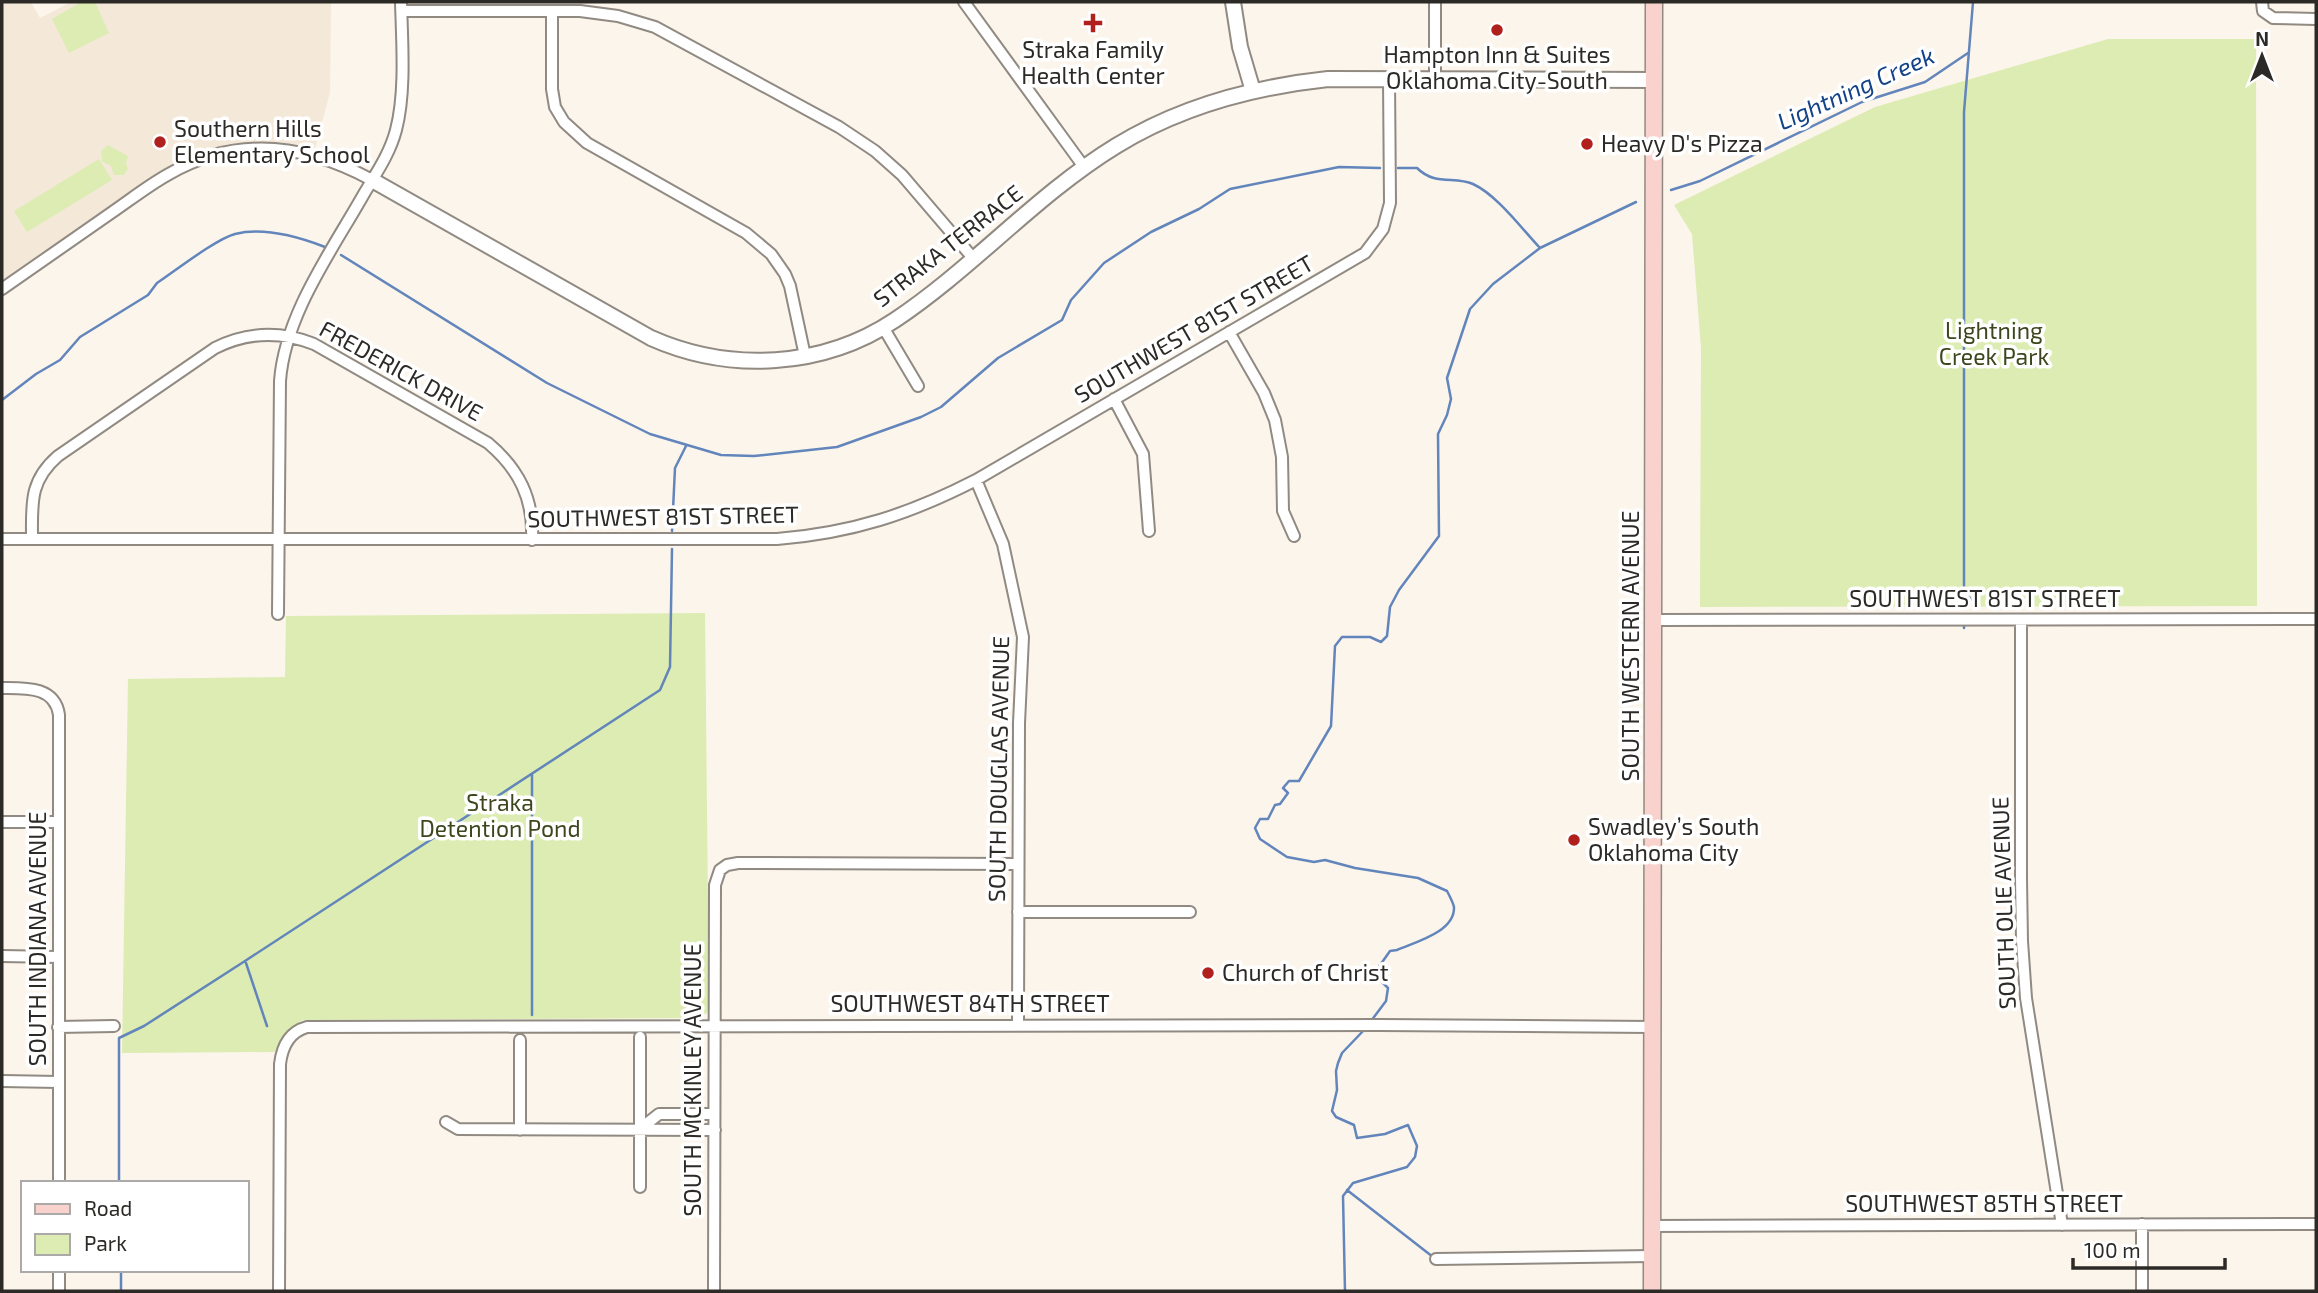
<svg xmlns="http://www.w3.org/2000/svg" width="2318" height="1293" viewBox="0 0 2318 1293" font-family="'Exo 2',sans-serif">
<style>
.built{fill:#f4e8d9}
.green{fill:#dcecb2}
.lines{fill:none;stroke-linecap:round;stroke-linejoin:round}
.stream{stroke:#6285bb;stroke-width:2.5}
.minor-casing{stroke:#908a82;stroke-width:14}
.tertiary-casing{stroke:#908a82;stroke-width:18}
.secondary-casing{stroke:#908a82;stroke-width:19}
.minor{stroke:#fff;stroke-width:10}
.tertiary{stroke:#fff;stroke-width:14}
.secondary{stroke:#f9d2cd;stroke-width:16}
.poi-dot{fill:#b0201d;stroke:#fff;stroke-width:2.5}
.labels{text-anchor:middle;stroke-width:7;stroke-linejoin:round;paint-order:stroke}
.poi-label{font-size:23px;fill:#2c2a26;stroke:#fff;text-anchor:start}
.street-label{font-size:23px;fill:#2c2a26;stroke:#fff}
.park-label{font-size:23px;fill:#3d461d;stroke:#fff}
.water-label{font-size:24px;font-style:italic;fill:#134287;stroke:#fff}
</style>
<rect width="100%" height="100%" fill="#fcf5ec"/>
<path class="built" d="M2,2h29l9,16 31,-16h260l-1,90 -15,57 -29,-6 -37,-1 -46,9 -27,11 -20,12 -154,107z"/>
<path class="green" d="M81,2h14l14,31 -40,20 -17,-34z
M2108,39h148l1,567 -557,1 1,-259 -9,-114 -18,-29 201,-98z
M108,145l20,11 -2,7 2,6 -4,6h-10l-3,-9 -9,-5 -1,-10z
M99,159l13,21 -85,52 -13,-21z
M705,613l4,393 -2,7 -6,5 -398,2c-15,8 -22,17 -28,32l-153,1 6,-374 157,-2 1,-61z"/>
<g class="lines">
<path class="stream" d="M1398,168h19c18,18 37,8 56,16 24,11 49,45 67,64
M1671,190l29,-9 162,-79 63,-20 43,-29
M341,255l206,128 103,51 71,21 33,1 83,-9 84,-30 20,-10 57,-49 64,-38 9,-20 33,-37 47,-31 48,-23 31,-20 109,-22 41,1
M2,400l34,-26 24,-14 20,-23 68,-42 9,-12c18,-12 59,-44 78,-49 28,-7 64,3 90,13
M672,531l3,-63 11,-22
M1964,594l13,9
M1964,609v-497l9,-110
M1964,628v-3
M532,774v241
M246,963l21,63
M1371,1021l15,-20 2,-13 -8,-8 -2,-12 12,-17 7,-1c18,-8 58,-18 57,-43 -1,-5 -5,-12 -7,-16l-29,-13 -63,-10 -30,-8 -11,2 -27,-5 -27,-18 -5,-11 5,-9h8l7,-14 5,-1 8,-11 -5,-5 6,-7h10l32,-55 4,-80 7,-9h28l11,5 6,-6 3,-29 9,-17 40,-54 -1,-102 9,-19 4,-16 -4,-21 23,-69 23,-25 47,-36 96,-46
M119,1183v-145l25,-12 101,-65 415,-271 10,-23 2,-118
M1347,1190l86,67
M121,1291v-21
M1345,1291l-2,-95 10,-13 54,-16 8,-10 2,-11 -9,-21 -23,9 -28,4 -3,-13 -18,-8 -4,-6 5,-21 -1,-19 2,-8 4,-10 23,-24"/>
<g class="minor-casing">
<path id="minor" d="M964,2l120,165
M2262,2l1,9 10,7 43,1
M402,11h178l38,5 37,11 184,100 36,24 27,24 71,83
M552,11v78l3,18 9,15 23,21 159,90 25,21 14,20 5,12 15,70
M1435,79v-77
M2,289c36,-25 73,-51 109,-76 19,-13 38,-28 58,-39 68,-39 137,-30 203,6
M883,327l35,59
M1229,332l35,61 11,27 7,37 1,54 11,25
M1114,399l29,55 6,77
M976,480l27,64 20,93 -4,86 -1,302
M2,539h775c75,-6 133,-25 199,-59l389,-227 18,-24 7,-26 -1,-124
M32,539c0,-35 -3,-58 26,-83l157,-108c32,-16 66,-17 99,-4l174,99c31,26 46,56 44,97
M278,614l2,-233c5,-67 53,-132 85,-189 12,-20 25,-39 31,-62 10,-38 6,-89 5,-128
M1654,620l662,-1
M2021,620v259l1,62 4,57 36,227
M2,688c23,0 53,-2 57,27v468
M2,822h57
M1018,912h172
M2,956l56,1
M58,1027l56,-1
M640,1037v150
M2,1081l56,1
M446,1122l12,7 257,1
M640,1129l19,-15h55
M520,1130v-90
M2142,1224v67
M1653,1226l663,-2
M1436,1259l216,-3
M59,1270v21
M279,1291l1,-227c2,-17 9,-32 27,-37l1072,-2 274,2
M714,1291l1,-406 5,-15 7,-5 11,-2 280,1"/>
</g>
<g class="tertiary-casing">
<path id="tertiary" d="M1233,2l7,45 13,44
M372,180l279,158c79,35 172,30 244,-18 78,-52 141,-125 221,-174 65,-40 137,-59 212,-67l326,1"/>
</g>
<g class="secondary-casing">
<path id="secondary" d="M1652,1291l2,-1289"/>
</g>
<use href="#minor" class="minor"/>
<use href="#tertiary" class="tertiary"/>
<use href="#secondary" class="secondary"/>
</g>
<g class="poi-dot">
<path d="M1089.5 12.5h7v7h7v7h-7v7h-7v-7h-7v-7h7z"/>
<circle cx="1497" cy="30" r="7"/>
<circle cx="160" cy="142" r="7"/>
<circle cx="1587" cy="144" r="7"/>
<circle cx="1574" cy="840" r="7"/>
<circle cx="1208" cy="973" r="7"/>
</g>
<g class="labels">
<g class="poi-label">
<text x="1093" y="58" text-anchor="middle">Straka Family<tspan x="1093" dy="26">Health Center</tspan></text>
<text x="1497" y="63" text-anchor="middle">Hampton Inn &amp; Suites<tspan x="1497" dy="26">Oklahoma City-South</tspan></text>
<text x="174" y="137">Southern Hills<tspan x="174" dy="26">Elementary School</tspan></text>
<text x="1601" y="152">Heavy D's Pizza</text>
<text x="1588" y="835">Swadley’s South<tspan x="1588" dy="26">Oklahoma City</tspan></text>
<text x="1222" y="981">Church of Christ</text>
</g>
<g class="street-label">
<text transform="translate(948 246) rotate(-38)" y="8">STRAKA TERRACE</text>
<text transform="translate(1194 329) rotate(-30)" y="8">SOUTHWEST 81ST STREET</text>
<text transform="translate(401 371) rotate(29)" y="8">FREDERICK DRIVE</text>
<text transform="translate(663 517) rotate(-1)" y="8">SOUTHWEST 81ST STREET</text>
<text x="1985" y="607">SOUTHWEST 81ST STREET</text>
<text transform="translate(1631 646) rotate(-90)" y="8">SOUTH WESTERN AVENUE</text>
<text transform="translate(999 769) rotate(-89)" y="8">SOUTH DOUGLAS AVENUE</text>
<text transform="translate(2004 903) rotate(-92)" y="8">SOUTH OLIE AVENUE</text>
<text transform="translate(38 939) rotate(-90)" y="8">SOUTH INDIANA AVENUE</text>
<text x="970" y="1012">SOUTHWEST 84TH STREET</text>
<text transform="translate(693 1080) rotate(-90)" y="8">SOUTH MCKINLEY AVENUE</text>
<text x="1984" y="1212">SOUTHWEST 85TH STREET</text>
</g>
<g class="park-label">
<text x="1994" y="339">Lightning<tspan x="1994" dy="26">Creek Park</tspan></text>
<text x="500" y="811">Straka<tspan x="500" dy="26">Detention Pond</tspan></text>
</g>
<g class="water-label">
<text transform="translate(1856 89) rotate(-24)" y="8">Lightning Creek</text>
</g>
</g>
<rect width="2318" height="1293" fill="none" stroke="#2c2a26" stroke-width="7"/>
<rect x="21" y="1181" width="228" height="91" fill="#ffffff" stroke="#abaaa8" stroke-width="2"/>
<rect x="35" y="1204" width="35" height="10" fill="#f9d2cd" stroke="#abaaa8" stroke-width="2"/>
<text x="84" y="1216" font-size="21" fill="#2c2a26">Road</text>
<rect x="35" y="1234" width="35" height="21" fill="#dcecb2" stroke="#abaaa8" stroke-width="2"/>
<text x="84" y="1251" font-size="21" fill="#2c2a26">Park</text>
<g transform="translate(2262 56)" stroke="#ffffff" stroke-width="5" paint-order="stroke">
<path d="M0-5L12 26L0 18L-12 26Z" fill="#2c2a26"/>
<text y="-10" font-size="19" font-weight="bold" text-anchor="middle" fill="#2c2a26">N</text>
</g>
<path d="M2073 1258v10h152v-10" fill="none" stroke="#2c2a26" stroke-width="3.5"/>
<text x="2084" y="1258" font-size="21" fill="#2c2a26" stroke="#ffffff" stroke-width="5" paint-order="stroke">100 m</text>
</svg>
